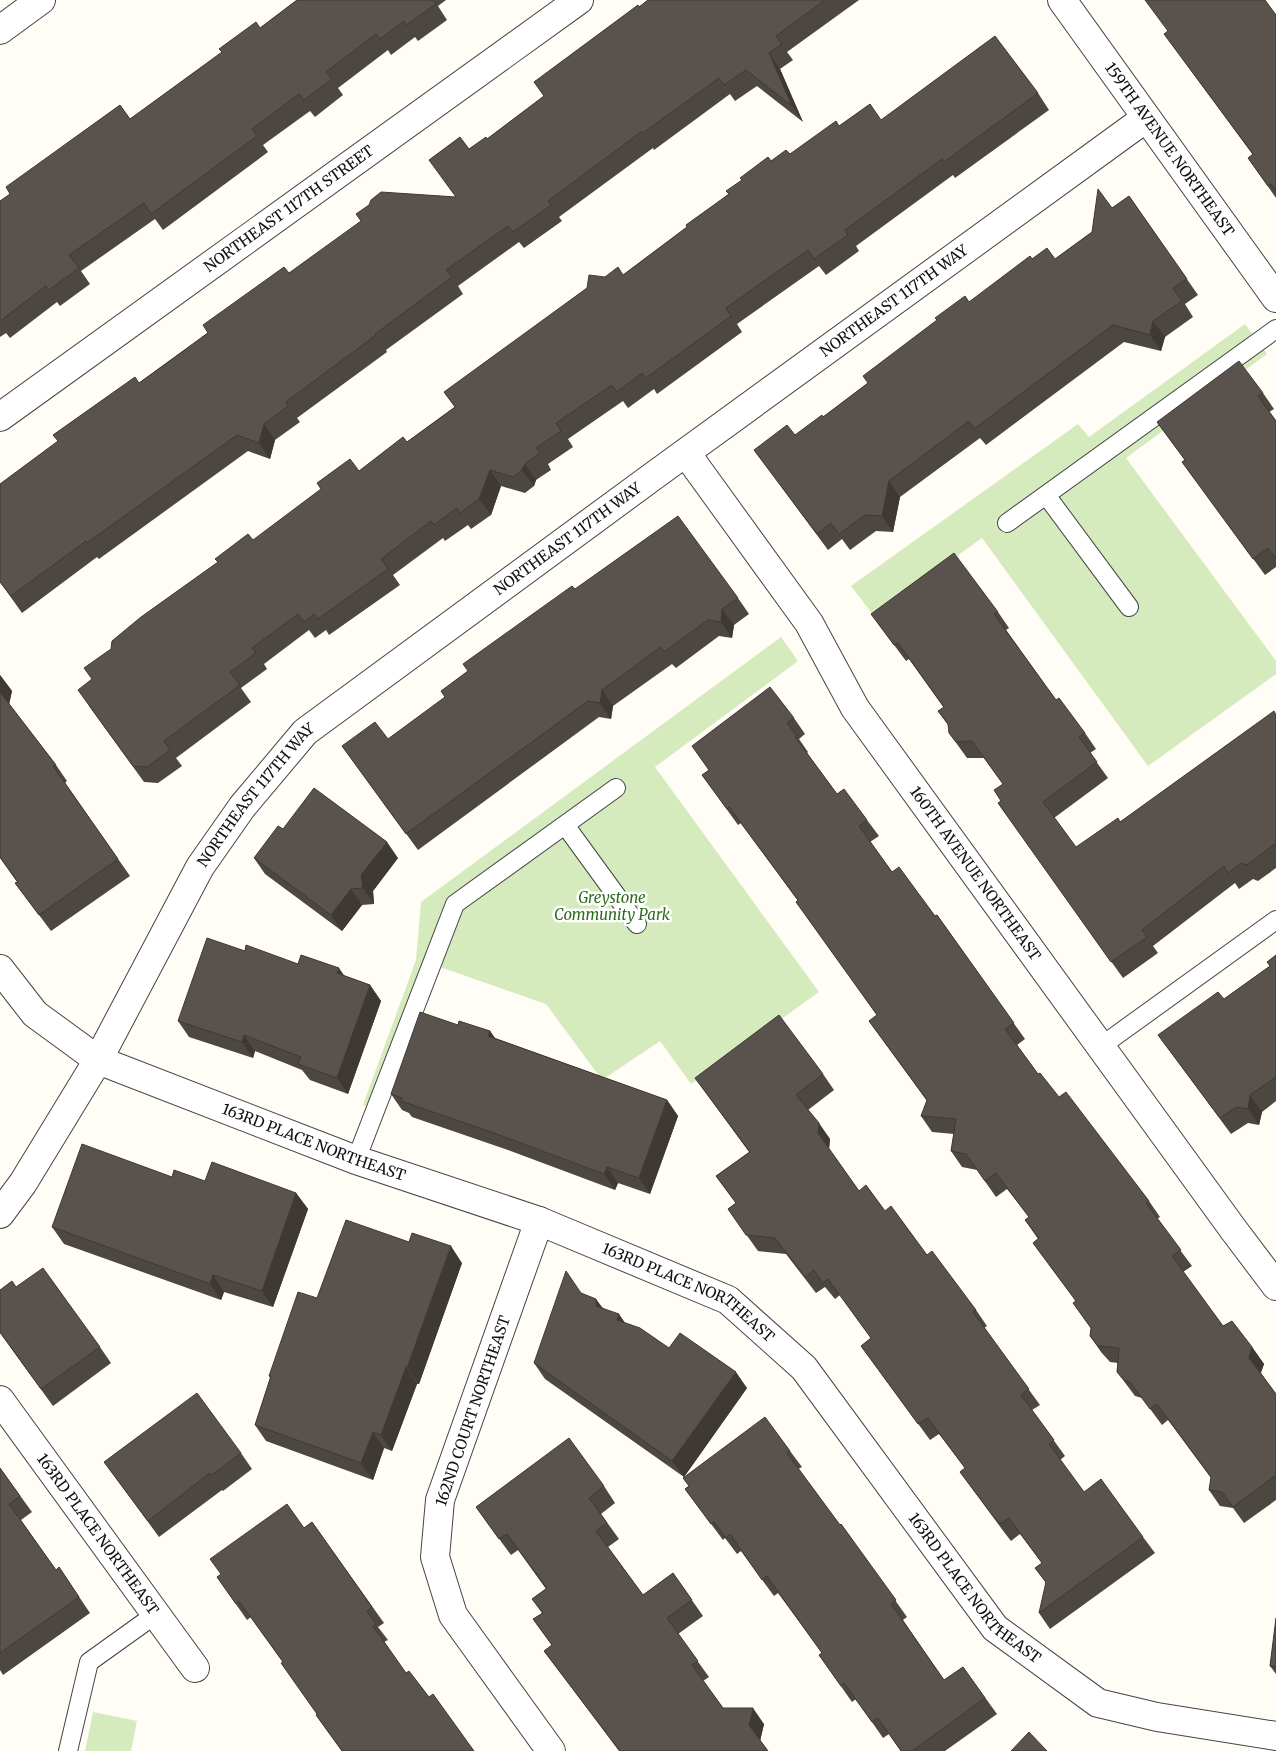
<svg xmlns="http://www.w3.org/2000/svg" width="1276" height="1751" viewBox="0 0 1276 1751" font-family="Merriweather,serif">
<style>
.green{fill:#d5ebbd}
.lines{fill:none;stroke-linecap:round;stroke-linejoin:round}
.service-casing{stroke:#444;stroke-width:20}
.minor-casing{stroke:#444;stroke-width:30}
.tertiary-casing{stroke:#444;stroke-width:30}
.service{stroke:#fff;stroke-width:18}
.minor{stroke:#fff;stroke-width:28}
.tertiary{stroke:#fff;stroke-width:28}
.wall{fill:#4d4742}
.shaded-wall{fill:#3f3936}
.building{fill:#5a524d;stroke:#3f3936}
.labels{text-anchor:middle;stroke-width:5;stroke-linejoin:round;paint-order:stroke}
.street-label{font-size:15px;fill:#111;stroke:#fff}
.park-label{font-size:15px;font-style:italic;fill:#2f6b1f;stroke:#fff}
</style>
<rect width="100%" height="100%" fill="#fffdf5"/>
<path class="green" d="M1245,324l22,30 -141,104 150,203v13l-128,92 -166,-228 -108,78 -23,-30 227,-162 11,13z
M781,637l17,24 -143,106 164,225 -128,92 -31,-43 -58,39 -56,-76 -106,-37 -59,144 -18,-6 53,-145 5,-58z
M93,1712l44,9 -6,30h-46z"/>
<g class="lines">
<g class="service-casing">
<path id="service" d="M1046,495l83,112
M1007,523l269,-194
M565,825l72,99
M1100,1047l176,-127
M356,1160l99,-256 161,-116
M68,1751l21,-89 67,-48"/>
</g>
<g class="minor-casing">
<g id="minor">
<path id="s1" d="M1062,0l214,298"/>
<path id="s2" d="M0,417l579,-417"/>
<path id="s3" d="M686,453l123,170 46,85 378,521 43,57"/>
<path id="s4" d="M0,969l35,45 63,46 258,100 183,61 189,79 76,68 191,260 103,75 59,14 119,19"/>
<path id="s5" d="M0,1214l23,-31 75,-123 102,-193 42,-60 63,-75 347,-255 494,-359"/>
<path d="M539,1221l-99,279 -5,57 18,58 98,136"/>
<path id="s6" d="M0,1400l195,268"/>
</g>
</g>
<g class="tertiary-casing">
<path id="tertiary" d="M0,30l41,-30"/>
</g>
<use href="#service" class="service"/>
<use href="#minor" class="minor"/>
<use href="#tertiary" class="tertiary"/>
</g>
<path class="wall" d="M297,0h149l-8,6 9,14 -29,21 -3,-4 -24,18 -3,-5 -50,38 5,7 -28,22 -5,-6 -47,34 5,7 -105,78 -8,-11 -74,52 9,13 -30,22 -3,-4 -47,36 -4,-5 -6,4v-136l130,-82 130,-91z
M648,0h211l-72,52 6,8 -13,9 23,53 -46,-36 -22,15 -5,-7 -76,56 -1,-2 -94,69 3,4 -38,27 -5,-6 -61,44 5,8 -77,56 1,2 -90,66 3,4 -25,18 -5,19 -22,-8 -149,108 -2,-2 -75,56 -22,-31 139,-199 150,-110 167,-76 13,-48 18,-10 57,-43 95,-89z
M1276,15v183l-28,-40 5,-3 -89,-121z
M1038,93l11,17 -94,68 -2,-3 -97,71 3,5 -33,24 -7,-9 -82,58 5,8 -85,62 -3,-5 -26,19 -5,-7 -55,38 5,8 -25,17 3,6 -15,10 -2,6 -9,7 -24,-7 -10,29 -20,14 -3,-4 -23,16 -2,-3 -50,37 7,10 -71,50 -3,-5 -11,8 -6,-8 -45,34 3,5 -26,19 10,14 -75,56 6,8 -24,17 -14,-1 -55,-76 3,-27 19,-30 248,-178 48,-29 48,-35 150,-130 18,-2 64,-48 84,-66 19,-7 49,-28 42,-6z
M1129,196l69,99 -13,9 8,13 -28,20 -4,14 -37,-9 -138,103 -6,-7 -80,59 -7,35 -17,-1 -26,19 -8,-11 -14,11 -74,-100 41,-15 28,-18 45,-34 101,-81 63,-43h23l37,-27 20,-24z
M1263,393l11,16 -5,3 7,9v146l-11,8 -71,-97 -12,-16 3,-2 -28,-38z
M575,589l163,9 11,16 -15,11 -2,13 -13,-2 -43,32 -4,-4 -59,42 -2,13 -12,-2 -181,133 -76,-104 46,-7 57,-41 23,-27z
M998,612l11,16 -3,2 50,70 29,33 11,16 -6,4 18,25 -54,40 22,29 44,-25 156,-107v153l-18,13 -5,-2 -14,10 -4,-6 -82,63 5,7 -35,25 -125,-175 3,-2 2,-17 -19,-26h-17l-18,-25 -1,-8 -10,-14 6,-3 -35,-49 -3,2 -35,-47z
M0,675l12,16 -3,13 47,61 11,16 -2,2 65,93 -79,55 -36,-48 2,-1 -17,-24z
M794,718l11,16 -6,5 9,13 -1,1 30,41 30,26 12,16 -9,6 22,30 43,44 2,-1 88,124 -8,6 21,29 111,127 11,16 -3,2 35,47 -9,6 40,54 29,21 12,17 -3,9 15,21v106l-32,23 -11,-15 -13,-2 -11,-16 2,-12 -43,-58 -6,5 -20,-27 -7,-2 -18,-24 1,-9 -8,-1 -9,-10 -11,-16 1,-8 -18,-25 3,-2 -43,-58 5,-4 -13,-19 4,-3 -22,-28 -11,8 -19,-27 -15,-3 -11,-16 3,-17 -22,-2 -11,-16 6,-15 -58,-80 8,-6 -79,-114 -57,-78 -3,2 -36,-50 7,-5 -17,-24z
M283,829l115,29 -25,33 1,13 -12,1 -20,26 -77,-57 -11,-16z
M245,951l100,25 25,9 11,16 -33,93 -38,-14 -8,-10 -47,-19 -2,7 -64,-21 -11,-16z
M1276,955v146l-14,11 -3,13 -11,-2 -17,11 -73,-99 66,-36 46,-33z
M458,1025l32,6 5,7 172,62 11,16 -28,78 -32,-11 -3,7 -110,-41 -93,-32 -3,-4 -7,-3 -11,-16z
M823,1074l11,16 -26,20 22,29 -1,10 30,42 26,20 42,44 49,55 11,16 -3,2 56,77 -8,5 33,46 -5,4 24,32 59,45 12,16 -105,76 -11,-16 7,-30 -11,-15 7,-5 -22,-29 -9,7 -7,-9 -44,-60 5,-4 -26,-34 -9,6 -69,-94 10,-8 -31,-43 -5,4 -10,-12 -9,6 -30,-39 -28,-3 -30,-42 8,-6 -20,-27 33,-24 -54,-74z
M172,1177l124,16 12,16 -35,98 -49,-15 -3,8 -157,-56 -12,-17z
M462,1263l-43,121h-2l-25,67 -8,-3 -11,32 -107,-39 -11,-16 15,-47 -1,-2 48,-78z
M582,1293l22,16 21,14 44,25 78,40 -63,89 106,-26 12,16 -4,2 42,56 1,-1 66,93 -4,3 41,60 19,-13 34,47 -52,37h-44l-12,-17 -6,4 -27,-39 -4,3 -33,-47 3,-2 -44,-60 -4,3 -33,-45 -4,3 -12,-16 -2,2 -38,-51 4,-3 -5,-9 -139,-98 -11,-16z
M0,1333l100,14 11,16 -58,43z
M241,1453l11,16 -29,22 -1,-1 -63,47 -55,-75z
M0,1468l32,44 -11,8 35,50 3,-3 31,46 -87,62 -3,-5z
M604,1486l11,17 -14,11 18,25 -11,8 35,48 30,-22 30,43 -25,18 31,43 -6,4 20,27 41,16 -4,17 8,10h-149l-75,-100 8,-6 -19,-26 9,-6 -10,-14 14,-10 -28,-39 -7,5 -35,-48z
M312,1522l72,101 -6,4 10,13 -4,2 22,31 23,24 45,54h-132l-26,-36 1,-1 -34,-52 -32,-45 -4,3 -30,-43 87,-49z
M1276,1618v56l-6,-8z"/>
<path class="shaded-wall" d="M769,53l11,16 23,53 -11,-16z
M1153,321l12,16 -4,14 -11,-16z
M264,424l11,16 -5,19 -11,-16z
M525,464l11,16 -2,6 -12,-16z
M490,470l11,16 -10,29 -12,-16z
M889,481l11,16 -7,35 -11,-16z
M722,609l12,16 -2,13 -11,-16z
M0,675l12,16 -3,14 -9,-13z
M602,690l11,16 -2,13 -11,-16z
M387,842l11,16 -25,33 1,13 -11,-16 -2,-13z
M351,889l11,16 -20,26 -11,-16z
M339,968l11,16 -13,-11z
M370,985l11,16 -33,93 -11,-16z
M490,1031l11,16 -13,-11z
M244,1035l11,16 -2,7 -11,-16z
M1250,1095l12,17 -3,13 -11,-16z
M667,1100l11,16 -28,78 -11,-16z
M819,1123l11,16 -1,10 -11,-16z
M607,1167l11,16 -3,7 -11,-16z
M296,1193l12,16 -35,98 -11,-16z
M451,1246l11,17 -43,121 -12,-16z
M213,1275l11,17 -3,8 -11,-16z
M596,1299l12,16 -12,-9z
M619,1314l11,16 -13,-10z
M1252,1347l12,17 -4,10 -11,-16z
M406,1367l11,17 -25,67 -11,-16z
M736,1372l11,16 -63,89 -12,-16z
M373,1432l11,16 -11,32 -12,-17z
M753,1708l11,16 -4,17 -11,-16z"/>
<path class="building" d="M297,0h136l3,4 -30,21 -2,-4 -24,18 -4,-5 -50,38 6,7 -28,21 -5,-6 -47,35 5,7 -106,78 -7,-11 -75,52 10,13 -30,22 -3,-4 -46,35v-120l10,-7 -4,-7 114,-82 10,14 92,-67 -3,-3 37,-27 4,6z
M648,0h177l-49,36 6,8 -13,9 23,53 -46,-36 -22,15 -5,-7 -76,55 -2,-1 -93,69 3,4 -38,27 -5,-6 -62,44 6,7 -77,57 1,1 -90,67 2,4 -24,18 -5,19 -22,-8 -150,108 -1,-2 -75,55 -11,-14v-98l58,-43 -5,-6 82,-58 4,6 69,-50 -5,-8 81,-58 5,6 72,-52 -5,-7 13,-9 2,-5 10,-8 75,5 -27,-37 31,-23 9,12 17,-12 1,2 57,-43 -10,-14 104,-77 1,2z
M1145,0h120l11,15v176l-5,-7 -3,2 -20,-28 5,-4 -89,-120 4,-3z
M995,36l43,57 -94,69 -2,-3 -97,71 3,5 -34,24 -6,-9 -82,58 5,8 -85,62 -4,-5 -25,19 -5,-7 -56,38 5,8 -25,17 4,5 -15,11 -3,6 -9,7 -23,-7 -11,29 -19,14 -3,-5 -23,17 -3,-4 -50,38 7,10 -70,50 -4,-5 -10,8 -6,-8 -46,34 4,5 -26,19 10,13 -76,56 6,9 -23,17 -14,-1 -55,-76 14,-11 -8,-11 27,-19 1,-8 29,-24 77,-55 -3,-3 33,-25 5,6 68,-51 -4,-6 33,-24 9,12 44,-34 4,5 48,-35 -11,-15 143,-104 2,-13 16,2 13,-10 5,8 64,-48 -1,-2 43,-31 -3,-3 16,-11 -2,-2 28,-21 3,4 15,-11 4,4 46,-33 3,5 31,-22 11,16z
M1098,189l14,19 17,-12 58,83 -14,9 9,13 -29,20 -3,14 -37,-10 -139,104 -5,-8 -80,60 -7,35 -17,-1 -26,19 -8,-11 -14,11 -63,-84 33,-25 8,10 27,-20 1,2 45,-34 -5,-7 74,-56 -2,-2 30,-22 4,6 61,-46 2,3 15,-11 8,11 37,-27z
M1239,361l24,32 -5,3 18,25v137l-8,-10 -15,11 -71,-97 3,-2 -28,-38z
M678,516l60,82 -16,11 -1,13 -13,-2 -44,32 -3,-5 -59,43 -2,13 -12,-2 -182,133 -64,-88 33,-24 13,17 57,-42 -4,-6 27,-20 -5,-7 109,-78 3,3z
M954,553l44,59 -4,2 62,86 3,-2 26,35 -6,4 18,25 -54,40 33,45 42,-29 2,4 154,-111 2,4v128l-29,22 -6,-2 -13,10 -4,-7 -82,64 5,7 -36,25 -113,-159 3,-2 -7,-11 9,-6 -31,-43 -16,1 -7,-9 -1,-9 -10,-13 6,-4 -46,-64 -4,2 -23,-31z
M770,687l24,31 -7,5 10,13 -2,1 42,57 7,-5 23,31 -8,6 33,46 7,-5 36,49 2,-1 77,108 -9,6 33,45 2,-1 19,24 7,-5 83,109 -3,2 35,47 -9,6 51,70 9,-5 20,26 -3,11 27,36v81l-43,32 -11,-15 -13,-2 2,-13 -54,-73 -7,5 -20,-27 -6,-2 -7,-8 2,-24 -21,-2 -8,-10 1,-8 -18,-25 3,-2 -43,-58 6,-5 -14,-18 4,-3 -33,-44 -11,8 -19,-27 -15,-3 5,-32 -35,-3 6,-16 -58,-79 8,-6 -81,-113 2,-2 -69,-93 -2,2 -25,-34 7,-5 -17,-24z
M0,692l56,73 -3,1 65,93 -79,56 -24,-32 3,-1 -18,-25z
M314,788l73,54 -26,33 2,13 -12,1 -20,26 -77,-57 24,-32 5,3z
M207,938l38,13 1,-6 52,19 3,-9 38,13 -2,5 33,12 -33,93 -39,-14 3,-7 -57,-22 -2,7 -64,-21z
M1276,955v122l-26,18 -2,14 -12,-2 -16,11 -62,-83 60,-43 6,7 46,-33 -3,-4z
M420,1012l38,13 1,-4 31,10 -2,5 179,64 -28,78 -32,-11 -3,7 -110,-41 -93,-32 1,-3 -11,-4z
M779,1015l44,59 -27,21 23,28 -1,10 41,58 7,-6 19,26 6,-5 36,49 5,-4 44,59 -3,2 56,77 -8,6 33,45 -5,4 35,48 17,-13 42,58 -104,76 7,-31 -11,-14 7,-5 -33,-45 -9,6 -7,-8 -33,-44 5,-4 -37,-50 -10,6 -57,-78 10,-8 -43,-59 -5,4 -9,-13 -9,7 -30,-39 -29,-3 -18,-26 8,-6 -20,-27 34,-24 -55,-74z
M82,1144l90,33 2,-7 31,11 7,-19 84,31 -34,98 -49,-16 -3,9 -158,-57z
M346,1220l63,22 3,-9 39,13 -44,122 -1,-1 -25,68 -8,-3 -12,31 -106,-38 16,-49h-2l29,-84 19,6z
M43,1268l57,79 -59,42 -41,-57v-42l12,-9 4,6z
M566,1271l15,22 15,6v7l23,8 -2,6 23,8 29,20 11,-15 56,39 -64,89 -138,-98z
M197,1393l44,60 -29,22 -2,-2 -62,48 -44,-59z
M765,1417l25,34 -3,2 53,72 1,-1 55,76 -5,4 53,76 19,-13 22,31 -73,53h-11l-23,-33 -6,4 -28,-39 -3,3 -22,-31 3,-2 -55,-77 -5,4 -32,-46 -4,4 -12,-16 -3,2 -26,-35 4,-3 -6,-8z
M569,1438l35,48 -15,12 18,25 -11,8 47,64 30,-22 19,27 -25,18 31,43 -6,4 31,43h30l-4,17 19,26h-148l-76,-100 8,-6 -19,-26 10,-6 -11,-14 15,-11 -40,-54 -8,5 -23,-32z
M0,1468l20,28 -11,8 47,66 3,-3 20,30 -79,56z
M287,1504l17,24 8,-6 60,85 -5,4 9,13 -3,2 33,47 3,-2 20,26 4,-3 41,57h-132l-26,-36 1,-1 -36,-51 2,-1 -44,-61 -3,3 -19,-27 4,-3 -11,-15z
M1276,1618v49l-6,-1z
M1029,1732l18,19h-36z"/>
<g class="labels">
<g class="street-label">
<text dy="5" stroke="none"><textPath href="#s1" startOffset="184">159TH AVENUE NORTHEAST</textPath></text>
<text dy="5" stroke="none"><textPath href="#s2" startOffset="356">NORTHEAST 117TH STREET</textPath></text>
<text dy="5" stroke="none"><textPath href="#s5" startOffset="1302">NORTHEAST 117TH WAY</textPath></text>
<text dy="5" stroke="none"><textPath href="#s5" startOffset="898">NORTHEAST 117TH WAY</textPath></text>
<text dy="5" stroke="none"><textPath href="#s5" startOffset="492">NORTHEAST 117TH WAY</textPath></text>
<text dy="5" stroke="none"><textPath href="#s3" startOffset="511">160TH AVENUE NORTHEAST</textPath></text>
<text dy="5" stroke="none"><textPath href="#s4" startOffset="366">163RD PLACE NORTHEAST</textPath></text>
<text dy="5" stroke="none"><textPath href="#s4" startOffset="771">163RD PLACE NORTHEAST</textPath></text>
<text transform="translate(473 1411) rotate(-71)" y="5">162ND COURT NORTHEAST</text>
<text dy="5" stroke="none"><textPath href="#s6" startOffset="166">163RD PLACE NORTHEAST</textPath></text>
<text dy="5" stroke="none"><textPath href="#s4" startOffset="1191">163RD PLACE NORTHEAST</textPath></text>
</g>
<g class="park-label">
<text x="612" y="903">Greystone<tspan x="612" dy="17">Community Park</tspan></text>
</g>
</g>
</svg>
